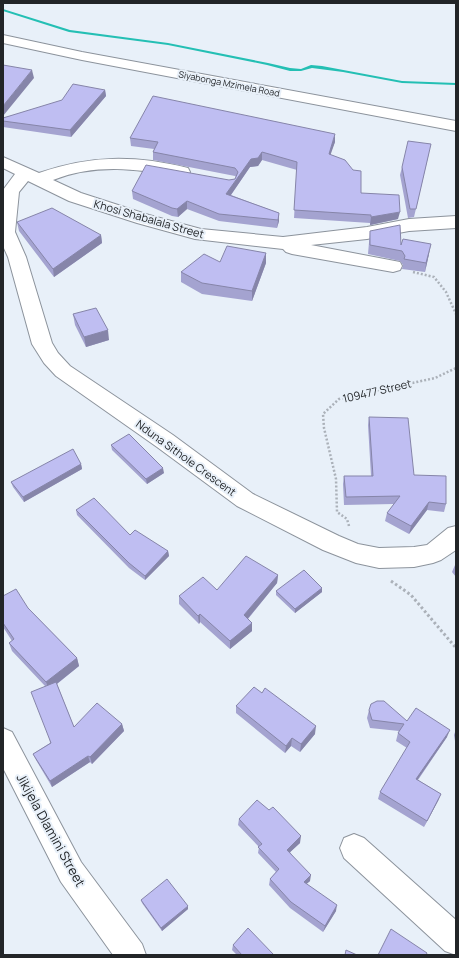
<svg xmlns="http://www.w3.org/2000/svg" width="459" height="958" viewBox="0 0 459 958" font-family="Manrope,sans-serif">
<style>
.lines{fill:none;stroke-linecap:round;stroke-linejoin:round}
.stream{fill:#24bfb4;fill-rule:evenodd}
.minor-casing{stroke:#8c939c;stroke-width:2}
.tertiary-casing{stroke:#8c939c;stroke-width:2}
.path-far1{stroke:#abb1b9;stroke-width:2.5;stroke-dasharray:2 2;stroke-linecap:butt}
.path{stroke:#abb1b9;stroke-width:3;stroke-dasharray:2.5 2.5;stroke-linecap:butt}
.minor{fill:#fff;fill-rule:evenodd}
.tertiary{fill:#fff;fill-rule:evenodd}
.wall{fill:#a4a3d0}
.shaded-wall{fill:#8685a9}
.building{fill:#bfbef2;stroke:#8685a9}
.labels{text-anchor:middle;stroke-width:4;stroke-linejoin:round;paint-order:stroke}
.far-street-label{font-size:9px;fill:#222528;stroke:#e8f0f9}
.street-label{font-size:11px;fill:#222528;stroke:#e8f0f9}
.near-street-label{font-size:13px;fill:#222528;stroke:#e8f0f9}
</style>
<rect width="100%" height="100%" fill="#e8f0f9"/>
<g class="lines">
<path class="stream" d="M3,9l67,21 98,13 100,20 22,5 11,1 10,-4 11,1 80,15 54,2v2l-54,-2 -59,-11 -31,-4 -11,3h-11l-23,-6 -99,-20 -99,-13 -66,-21z"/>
<g class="minor-casing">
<path id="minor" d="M3,157l36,16c51,-18 96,-18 149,-5l2,4 -2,4 -6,1c-45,-8 -85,-14 -129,3l28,13 68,22 52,14 82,8 84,-10 42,-8 47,-3v12l-47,3 -42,8 -56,6 89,17 2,4 -2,4 -7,2 -101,-18 -6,-2 -3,-3 -88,-10 -58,-16 -68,-22 -41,-20 -9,11 -4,40 11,25 26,86 6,10 12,13 103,69 80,59 86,42 19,8 21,4 35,-1 13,-2 21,-17 8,-2v24l-15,10 -8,3 -19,4 -35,1 -23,-5 -33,-13 -86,-44 -80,-59 -101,-71 -12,-13 -12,-19 -24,-87 -5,-11v-56l12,-16 -12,-6z
M3,728l9,4 69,130 61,82 4,11h-33l-52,-73 -58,-114z
M354,834l10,4 92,82v35l-11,-4 -101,-93 -4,-10 4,-10z"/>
</g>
<g class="tertiary-casing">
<path id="tertiary" d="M3,35l79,17 374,69v10l-374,-71 -79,-17z"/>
</g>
<path class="path-far1" d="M413,272l21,5 12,15 10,22
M349,526l-2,-7 -10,-7 -1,-33 -12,-51 -1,-14 16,-15 96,-21 21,-10"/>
<path class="path" d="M391,581l20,14 45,53"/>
<use href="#minor" class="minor"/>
<use href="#tertiary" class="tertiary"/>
</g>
<path class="wall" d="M105,90l1,6 -35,41 -68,-10v-9z
M130,138l205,4 -5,12 31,39 37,26 -28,6v-2l-76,-5 3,-48 -35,-10 -4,6 -8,1 -19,28 48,18v8l-2,7 -58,-7 -32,-12 -9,8 -6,-1 -39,-17 -1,-8 97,-11 6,-1 1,-2 -1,-1 -82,-16v-8l1,-3 -23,-3z
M429,153l-15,64 -6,1 -8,-43 2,-8z
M17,222l84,13 1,8 -48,34 -35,-46z
M370,231l31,14 28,9 -4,18 -23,-3 1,-4 -3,-4 -32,-7z
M266,253v10l-14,38 -50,-7 -21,-12v-10l39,-10z
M73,314l36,26 -23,7 -11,-22z
M369,417l45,58 32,29 -2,8 -17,-2 -18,24 -24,-13 2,-8 7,-9 -50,1 -1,-21 1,-8h27l-3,-51z
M111,445l53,28 -17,11 -35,-34z
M81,464l1,5 -58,33 -11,-15 -2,-5z
M76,510l54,25 38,16 1,5 -24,24 -16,-12 -52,-53z
M456,564v13l-4,-5 3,-7z
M278,575l-1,8 -29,36 4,4v8l-22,18 -30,-27 -1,2 -20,-20v-8l38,-6z
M322,588v4l-27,21 -19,-18v-4z
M3,596l25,12 49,50 2,8 -22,18 17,43 48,-3 2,7 -32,33 -2,-2 -38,25 -16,-27 -3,-6 17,-11 -5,-57 -33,-35 -3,-8 3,-2 -9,-14z
M236,706l79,28 -15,18 -9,-6 -6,7 -49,-40z
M369,710l38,11 40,16 -29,43 23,14 -3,7 -14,26 -46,-28 2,-7 27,-44 -11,-7 2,-8 1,-2 -29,-3 -3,-10z
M456,729v18l-2,-12z
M239,819l61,24 -10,9 20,29 -4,3 30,27 -13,21 -33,-24 -21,-23 1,-6 6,-7 -18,-19 1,-6 -21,-22z
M141,900l47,9 -26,22 -20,-28z
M233,945l41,10h-37l-5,-5z"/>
<path class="shaded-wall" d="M32,70l2,8 -31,38v-10z
M105,90l1,6 -35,41 -1,-7z
M335,134v8l-7,20 1,-8z
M262,152v8l-4,6 -8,1 -24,35v-8l25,-35z
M187,201v8l-9,8 -1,-8z
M400,212l-2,7 -28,6 1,-8z
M279,213v8l-2,7 1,-8z
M101,235l1,8 -48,34 -1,-8z
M431,244l-2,10 -4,18 1,-9z
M266,253v10l-14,38v-10z
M108,330l1,10 -23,7 -2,-10z
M81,464l1,5 -58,33 -1,-5z
M163,468l1,5 -17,11 -1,-5z
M429,502l-2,8 -18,24 2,-8z
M168,551l1,5 -24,24v-4z
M278,575l-1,8 -33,40v-8z
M322,588v4l-27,21v-4z
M200,614v8l-1,2 -1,-8z
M252,623v8l-22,18v-8z
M77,658l2,8 -30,24 -3,-8z
M122,724l2,7 -32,33 -2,-7z
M316,726l-1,8 -15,18 1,-8z
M450,730l-3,7 -34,49 3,-7z
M292,738l-1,8 -6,7 1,-7z
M88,756l2,6 -38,25 -2,-6z
M441,794l-3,7 -14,26 3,-6z
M301,836l-1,7 -14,13 1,-6z
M311,875l-1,6 -8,7 2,-6z
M337,905l-1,6 -13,21 2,-6z
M188,906v3l-26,22 -1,-3z"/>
<path class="building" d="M3,65l29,5 -29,36z
M73,84l32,6 -35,40 -67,-9v-3l59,-18z
M153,96l182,38 -6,20 16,6 8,10 8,1v22l38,2 1,17 -29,5v-2l-77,-5 3,-48 -35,-10 -4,6 -7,1 -25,35 53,19 -1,7 -59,-6 -32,-13 -10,8 -5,-1 -40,-17 14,-26 83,15 6,-1 3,-7 -3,-4 -82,-16 5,-10 -28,-4z
M408,141l23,3 -15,65h-6l-8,-42z
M52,208l49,27 -48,34 -36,-47z
M400,225l1,20 2,-6 28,5 -5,19 -22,-4 1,-3 -3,-5 -32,-6v-14z
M227,246l39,7 -14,38 -50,-8 -21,-11 23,-18 16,8z
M96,308l12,22 -24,7 -11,-23z
M369,417l39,1 6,57 32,1v28l-17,-2 -18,24 -24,-13 13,-17 -54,1 -2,-21h29z
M129,434l34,34 -17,11 -35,-34z
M73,449l8,15 -58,33 -12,-15z
M94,498l36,37 5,-5 33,21 -23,25 -16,-13 -53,-53z
M246,556l32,19 -34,40 8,8 -22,18 -30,-27 -2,2 -19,-20 24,-19 14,13z
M304,570l18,18 -27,21 -19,-18z
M16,589l12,19 49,50 -31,24 -37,-39 5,-4 -11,-16v-27z
M56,682l18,45 23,-24 25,21 -32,33 -2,-1 -38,25 -17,-27 18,-11 -20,-51z
M254,687l8,6 3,-5 51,38 -15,18 -9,-6 -6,8 -50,-40z
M377,701h7l23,20 9,-13 34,22 -34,49 25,15 -14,27 -47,-29 30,-50 -12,-9 6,-9 -32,-4 -3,-10 2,-6z
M257,800l12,10 4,-3 28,29 -14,14 24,25 -7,7 33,23 -12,21 -34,-24 -21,-23 9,-10 -21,-22 4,-3 -23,-25z
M167,879l21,27 -27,22 -20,-28z
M248,928l26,27h-32l-9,-10z
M391,929l36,24 -1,2h-48z
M346,950l11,5h-12z"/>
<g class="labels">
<g class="far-street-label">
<text transform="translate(229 84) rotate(11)" y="3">Siyabonga Mzimela Road</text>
</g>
<g class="street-label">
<text transform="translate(149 219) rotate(16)" y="4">Khosi Shabalala Street</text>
<text transform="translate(377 391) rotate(-13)" y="4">109477 Street</text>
<text transform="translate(186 458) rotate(36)" y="4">Nduna Sithole Crescent</text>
</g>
<g class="near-street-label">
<text transform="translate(51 830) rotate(61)" y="5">Jikijela Dlamini Street</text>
</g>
</g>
<rect width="459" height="958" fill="none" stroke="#222528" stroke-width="8"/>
</svg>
